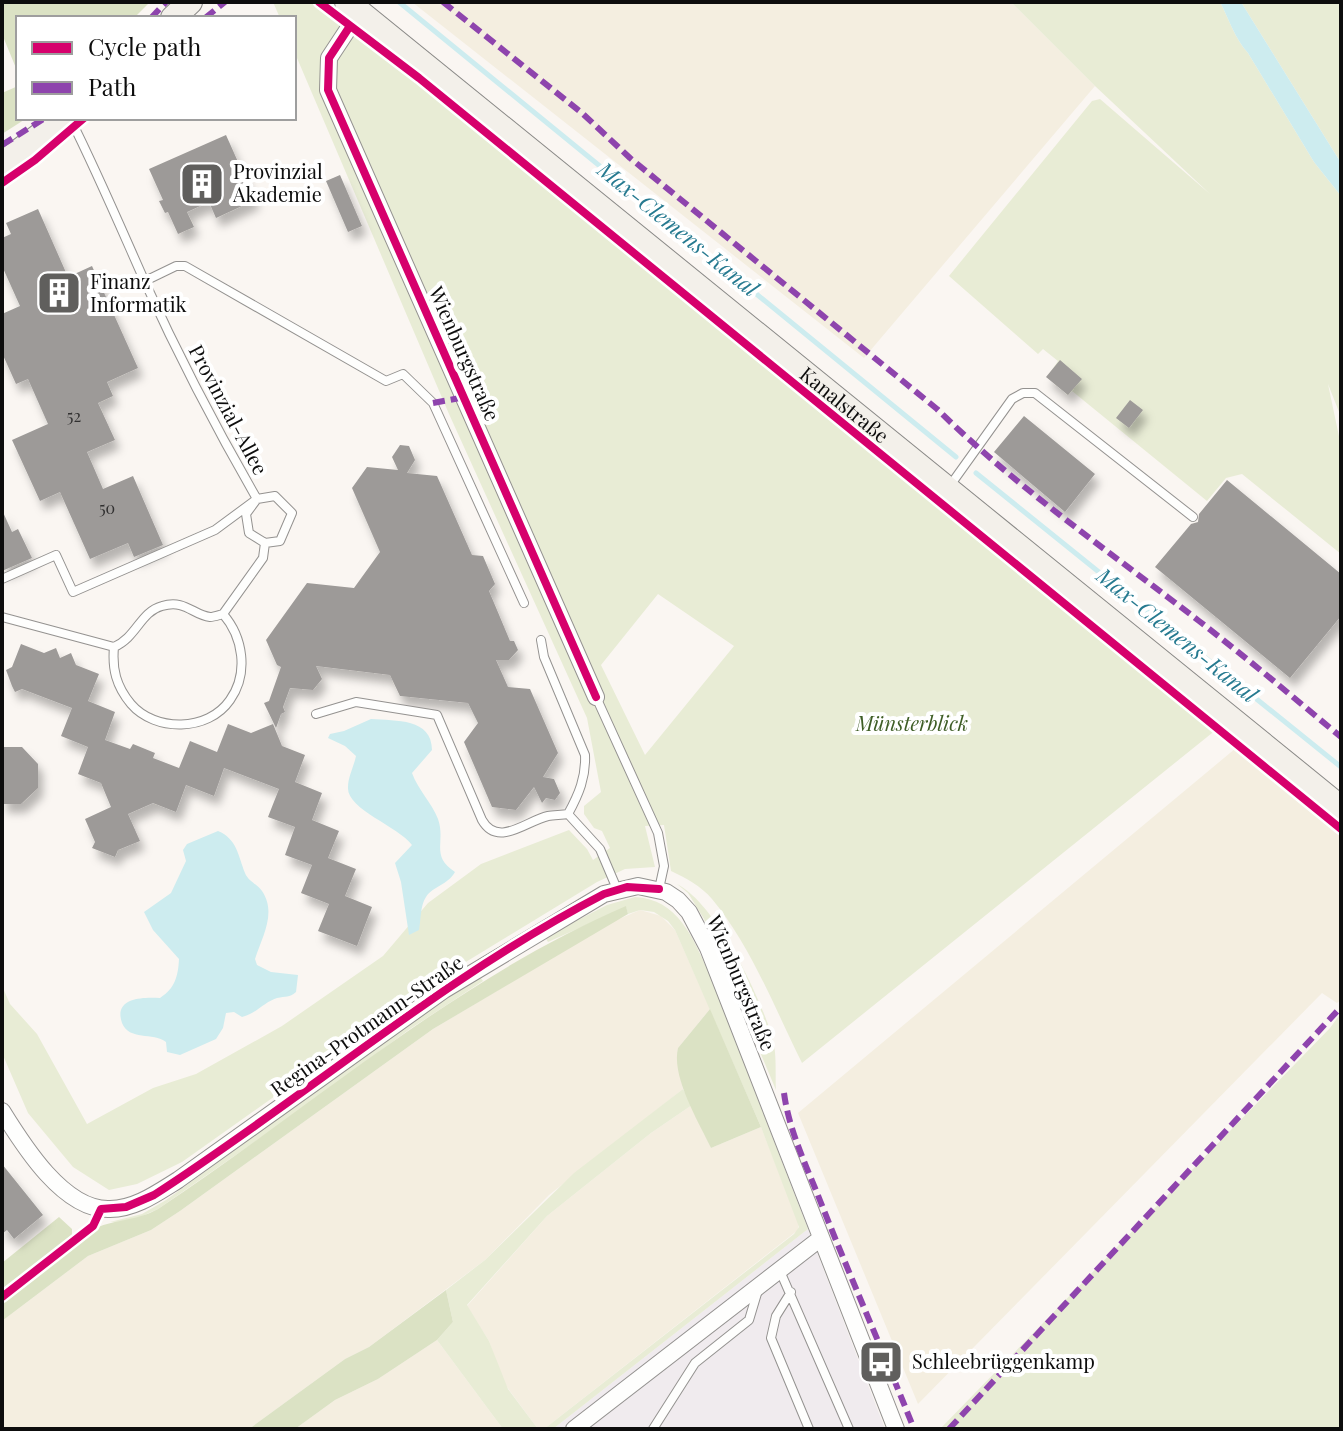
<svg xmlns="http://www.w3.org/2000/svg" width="1343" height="1431" viewBox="0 0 1343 1431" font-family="'Playfair Display',serif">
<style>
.industrial{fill:#f0ebee}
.farmland{fill:#f4eee0}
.green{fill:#e8ecd5;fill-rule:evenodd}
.forest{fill:#dbe2c4}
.water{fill:#cdecef}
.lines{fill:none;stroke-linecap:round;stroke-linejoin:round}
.stream{stroke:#cdecef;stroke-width:5}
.building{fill:#9d9a98;filter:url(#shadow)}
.lane-casing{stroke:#949290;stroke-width:10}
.street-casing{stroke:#949290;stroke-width:18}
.secondary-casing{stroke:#8a8987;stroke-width:26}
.lane{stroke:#fefefd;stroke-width:8}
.street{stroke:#fefefd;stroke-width:16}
.secondary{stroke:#f3f0ea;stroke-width:24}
.quiet{stroke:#8e44ad;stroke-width:6;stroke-dasharray:12 6;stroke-linecap:butt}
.cycleway-casing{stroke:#fff;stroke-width:13}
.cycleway{stroke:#d6006c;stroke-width:8}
.labels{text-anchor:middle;stroke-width:8;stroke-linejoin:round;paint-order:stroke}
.number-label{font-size:16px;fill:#313030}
.poi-label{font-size:20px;fill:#0d0d0d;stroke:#fff;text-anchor:start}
.street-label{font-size:20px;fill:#0d0d0d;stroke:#fff}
.park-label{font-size:20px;font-style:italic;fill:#3e5d25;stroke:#fff}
.water-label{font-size:22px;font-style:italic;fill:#267a90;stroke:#fff}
</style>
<defs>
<filter id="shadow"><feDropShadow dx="5" dy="9" stdDeviation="4" flood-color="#0004"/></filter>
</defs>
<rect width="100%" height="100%" fill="#faf6f2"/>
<path class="industrial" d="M808,1229l77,200h-332z"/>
<path class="farmland" d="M412,2h599l84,84 -231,272z
M1242,743l99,87v170l-4,3 -15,-10 -404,411 -120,-291z
M640,910l21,6 14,14 35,79 -32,39 -1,12 6,29 -134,106 -64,65 -116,87 -24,12 -96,70h-247v-108l86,-65 63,-26 29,-19 253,-182 179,-107z
M692,1105l19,43 50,-21 38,96 -1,7 -254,199h-6l-34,-46 -15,-42 -22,-35 80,-90 104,-83z
M437,1340l66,89h-208l40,-29 43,-21z"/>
<path class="green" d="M273,2h41l26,23 36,13 846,687 -420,338c-27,-54 -51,-117 -90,-164 -11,-13 -26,-21 -41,-28l-7,-46 -19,1 10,41 -30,2 -28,13 -146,89 -269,191 -45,22 -28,6 -36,-23 -45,-54 -26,-60v-67l8,18 27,30 50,90 66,-36 43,-14 86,-48 101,-70 45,-53 53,-39 88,-34 18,19 6,11 17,-12 -8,-17 -8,-3 -10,-14v-8l17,-14 -14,-74 -138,-304 -155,-363v-33h-14zM658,594l76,52 -89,109 -44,-90z
M1011,2h209c9,17 15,37 28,51l66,109 27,34v221l-13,-33 13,62v108l-99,-80 -16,4 -19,23 -135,-110 -4,4 -21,-18 11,-16 -15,-12 -5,5 -89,-78 143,-175 8,-2 110,95 -115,-108z
M1241,2h100v161z
M677,884c39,20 84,113 96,156 4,16 2,35 3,50l-72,-171 -16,-26z
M635,897c43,2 58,41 74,76l99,256 -255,200h-9l250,-195 5,-7 -38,-100 -86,-197 -7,-9 -14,-9 -14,-2 -12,4 -2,-7 -78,35 -3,-5 62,-32z
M480,977l3,4 -73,48 -118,87 -134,93 -27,12 -21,1 32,-8 24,-14 249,-181z
M1341,1013v416h-401l390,-401z
M683,1089l9,16 -41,28 -104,83 -80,89 22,36 19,48 30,40h-35l-66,-89 16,-18 -7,-32 39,-30 89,-87z"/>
<path class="forest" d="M2,2h148l-16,16h-116v55l-16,-39z
M18,86v32h9l-25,16v-41z
M626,906l2,8 -195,115 -253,182 -29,19 -63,26 -86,65v-19l94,-74c20,-9 40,-7 62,-19 155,-103 296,-229 468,-303z
M710,1009l51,118 -50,21c-12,-26 -40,-71 -33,-100z
M59,1217l13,12v9l-70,55v-30z
M446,1290l7,32 -16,18 -59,39 -43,21 -40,29h-46l96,-70 24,-12z"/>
<path class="water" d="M1220,2h21l100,161v33l-27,-34 -66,-109c-13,-14 -19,-34 -28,-51z
M371,719c25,2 61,-1 61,31l-20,23c6,17 20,30 26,46 8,23 -8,37 17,53 -7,13 -22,14 -29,25 -6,9 -5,23 -7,33l-10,5 -8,-53 -6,-19 17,-18c-14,-19 -66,-36 -64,-58 0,-10 6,-21 8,-31l-11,-10 -17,-8 2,-4 14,-3z
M218,831c19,8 20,24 27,42 3,8 12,11 17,18 15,22 0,46 -7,68l2,6 14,7 27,3 -2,17c-7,6 -10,4 -19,6 -13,4 -21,16 -35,19l-8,-5 -8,1 -3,15 -7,11 -36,16 -13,-3 -1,-10c-13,-10 -37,-1 -44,-19 -9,-26 22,-26 38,-25 15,-10 18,-21 19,-39l-26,-29 -9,-18 27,-19 15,-32 -3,-11 4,-6z"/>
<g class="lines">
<path class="stream" d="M399,2l557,455
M976,473l365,294"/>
</g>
<path class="building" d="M226,135l29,65 -39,18 -7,-16 -22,10 7,15 -16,7 -10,-22 -3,1 -6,-12 4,-1 -14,-31z
M340,175l22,51 -14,6 -22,-51z
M38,209l30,68 24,-11 46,102 -31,14 6,14 -15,7 17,37 -28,12 16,37 30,-13 30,69 -29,12 -6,-14 -38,16 -30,-67 -20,9 -28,-61 36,-16 -20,-45 -12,5 -14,-31v-39l18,-8 -18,-40v-28l9,-4 -5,-11z
M1060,360l22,19 -14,16 -22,-18z
M1130,400l13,10 -14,18 -13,-10z
M1024,416l71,58 -30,38 -71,-60z
M400,445l9,1 6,14 -8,13 30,3 35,79 11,1 12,28 -6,7 21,50h4l4,9 -9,10h-13l12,27 22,2 28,64 -15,24 11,2 6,14 -5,7 -9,-2 -4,5 -8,-16 -18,23 -24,-3 -28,-65 14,-19 -10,-20 -68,-7 -10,-21 -74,-9 6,13 -9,11 -23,-2 -7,19 2,5 -4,2 -5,14 -12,-25 5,-2 12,-34 -4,-2 -11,-25 41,-57 47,5 26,-36 -28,-64 15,-21 31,3 -6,-13z
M1227,480l114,94v42l-51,62 -135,-111 36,-43 7,-2 1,-8z
M2,510l10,22 6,-3 14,29 -30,13z
M21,644l23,9 12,-5 4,10 11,-5 5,12 23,9 -11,27 27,11 -10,28 25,9 3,-5 22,9 -2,5 26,10 11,-27 27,11 11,-28 23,9 22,-9 9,22 23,9 -10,27 27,11 -10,27 27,11 -11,27 28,11 -11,27 27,11 -15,39 -39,-15 11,-27 -28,-11 11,-28 -27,-10 10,-28 -27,-10 11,-28 -55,-21 -10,28 -28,-11 -10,27 -23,-9 -25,11 12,27 -22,9 -3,7 -23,-9 3,-6 -10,-23 26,-12 -10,-24 -23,-9 10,-27 -27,-11 11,-28 -50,-19 -7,3 -3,-6 -6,-16 6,-3z
M2,747h20l16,17v24l-17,16h-19z
M2,1164l41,51 -29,24 -7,-9 -5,4z"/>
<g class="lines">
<g class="lane-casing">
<path id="lane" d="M70,118c27,54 50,108 74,162 34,75 72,148 113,219
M145,281l31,-15h9l201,115 17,-7 30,29 91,200
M949,487l63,-88 11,-6h12l158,124
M2,579l54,-24 17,37 142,-62 42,-31 18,-3 17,17 -12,28 -15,2 -16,-10 -3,-19 11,-15
M223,614l40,-56 2,-15
M2,617l112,30c23,-10 26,-35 48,-41 23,-7 31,9 48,11 4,0 9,-2 13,-3 20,23 26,59 7,86 -22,32 -75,32 -99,4 -15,-18 -19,-35 -17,-57
M596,697l62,136 6,33 -5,23
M316,714l40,-12 81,13 45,105c16,28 44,1 66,-4 6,-1 13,-1 20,-2 11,-20 18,-37 17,-59l-41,-98 -3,-17
M568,814l32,35 17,40
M780,1271l69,158
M791,1292l-15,24 -5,22 38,91
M653,1429l42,-66 54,-43 9,-30"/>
</g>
<g class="street-casing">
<path id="street" d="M360,11l-31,47 -1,32 268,607
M2,1111c21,34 62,100 108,98 25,0 47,-16 68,-29l266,-190 160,-96 34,-8 28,6 12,8 11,12 19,36 188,481
M574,1429l247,-191"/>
</g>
<g class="secondary-casing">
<g id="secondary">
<path id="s1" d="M347,2l994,806"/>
<path d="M173,18l17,-16"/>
<path d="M2,164l61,-46"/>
</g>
</g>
<use href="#lane" class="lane"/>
<use href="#street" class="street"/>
<use href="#secondary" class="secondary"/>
<path class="quiet" d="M443,2l139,111 48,45 307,251c80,79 173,143 262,212 48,37 95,77 142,116
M151,18l15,-16
M205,18l20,-16
M2,145l43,-27
M433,403l32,-6
M784,1093c5,38 23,74 37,110 30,76 63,150 93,226
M949,1429l392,-422"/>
<g class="cycleway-casing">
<path id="cycleway" d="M319,2l100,76 922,751
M350,26l-21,32 -1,32 268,607
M2,183l33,-23 49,-42
M2,1297l91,-71 8,-17 25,-2 28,-12c152,-98 289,-218 450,-301l23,-7 32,2"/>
</g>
<use href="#cycleway" class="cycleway"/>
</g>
<defs>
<g id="building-square" transform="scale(2.3)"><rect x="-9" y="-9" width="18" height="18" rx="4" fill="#605f5d" stroke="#fff"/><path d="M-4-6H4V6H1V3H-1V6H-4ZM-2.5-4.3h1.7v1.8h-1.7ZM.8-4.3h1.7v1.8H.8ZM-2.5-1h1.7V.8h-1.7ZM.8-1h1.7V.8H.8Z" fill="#fff"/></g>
<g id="bus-square" transform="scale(2.3)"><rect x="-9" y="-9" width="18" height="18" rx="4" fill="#605f5d" stroke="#fff"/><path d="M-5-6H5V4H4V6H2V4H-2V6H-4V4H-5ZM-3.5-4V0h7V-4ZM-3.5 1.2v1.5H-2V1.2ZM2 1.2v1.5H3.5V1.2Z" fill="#fff"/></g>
</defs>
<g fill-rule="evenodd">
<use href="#building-square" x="202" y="184"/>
<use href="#building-square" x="59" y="293"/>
<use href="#bus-square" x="881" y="1362"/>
</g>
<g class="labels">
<g class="number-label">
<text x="74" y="422">52</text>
<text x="107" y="514">50</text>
</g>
<g class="poi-label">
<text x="233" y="179">Provinzial<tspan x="233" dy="23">Akademie</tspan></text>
<text x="90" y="289">Finanz<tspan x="90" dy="23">Informatik</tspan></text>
<text x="912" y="1369">Schleebrüggenkamp</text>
</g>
<g class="street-label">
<text transform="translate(464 354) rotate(66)" y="7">Wienburgstraße</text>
<text dy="7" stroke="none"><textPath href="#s1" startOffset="640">Kanalstraße</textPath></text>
<text transform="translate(228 410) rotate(62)" y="7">Provinzial-Allee</text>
<text transform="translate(741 983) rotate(67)" y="7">Wienburgstraße</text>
<text transform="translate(367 1026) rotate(-35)" y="7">Regina-Protmann-Straße</text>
</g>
<g class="park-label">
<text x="912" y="731">Münsterblick</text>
</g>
<g class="water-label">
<text transform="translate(678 229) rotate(39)" y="8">Max-Clemens-Kanal</text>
<text transform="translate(1177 635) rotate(39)" y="8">Max-Clemens-Kanal</text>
</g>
</g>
<rect width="1343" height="1431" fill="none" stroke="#0d0d0d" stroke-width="8"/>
<rect x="16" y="16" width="280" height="104" fill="#ffffff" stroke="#9e9e9e" stroke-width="2"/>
<rect x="32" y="42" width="40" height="12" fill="#d6006c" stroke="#9e9e9e" stroke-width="2"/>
<text x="88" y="56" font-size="24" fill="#0d0d0d">Cycle path</text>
<rect x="32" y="82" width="40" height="12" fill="#8e44ad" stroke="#9e9e9e" stroke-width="2"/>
<text x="88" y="96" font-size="24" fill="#0d0d0d">Path</text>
</svg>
